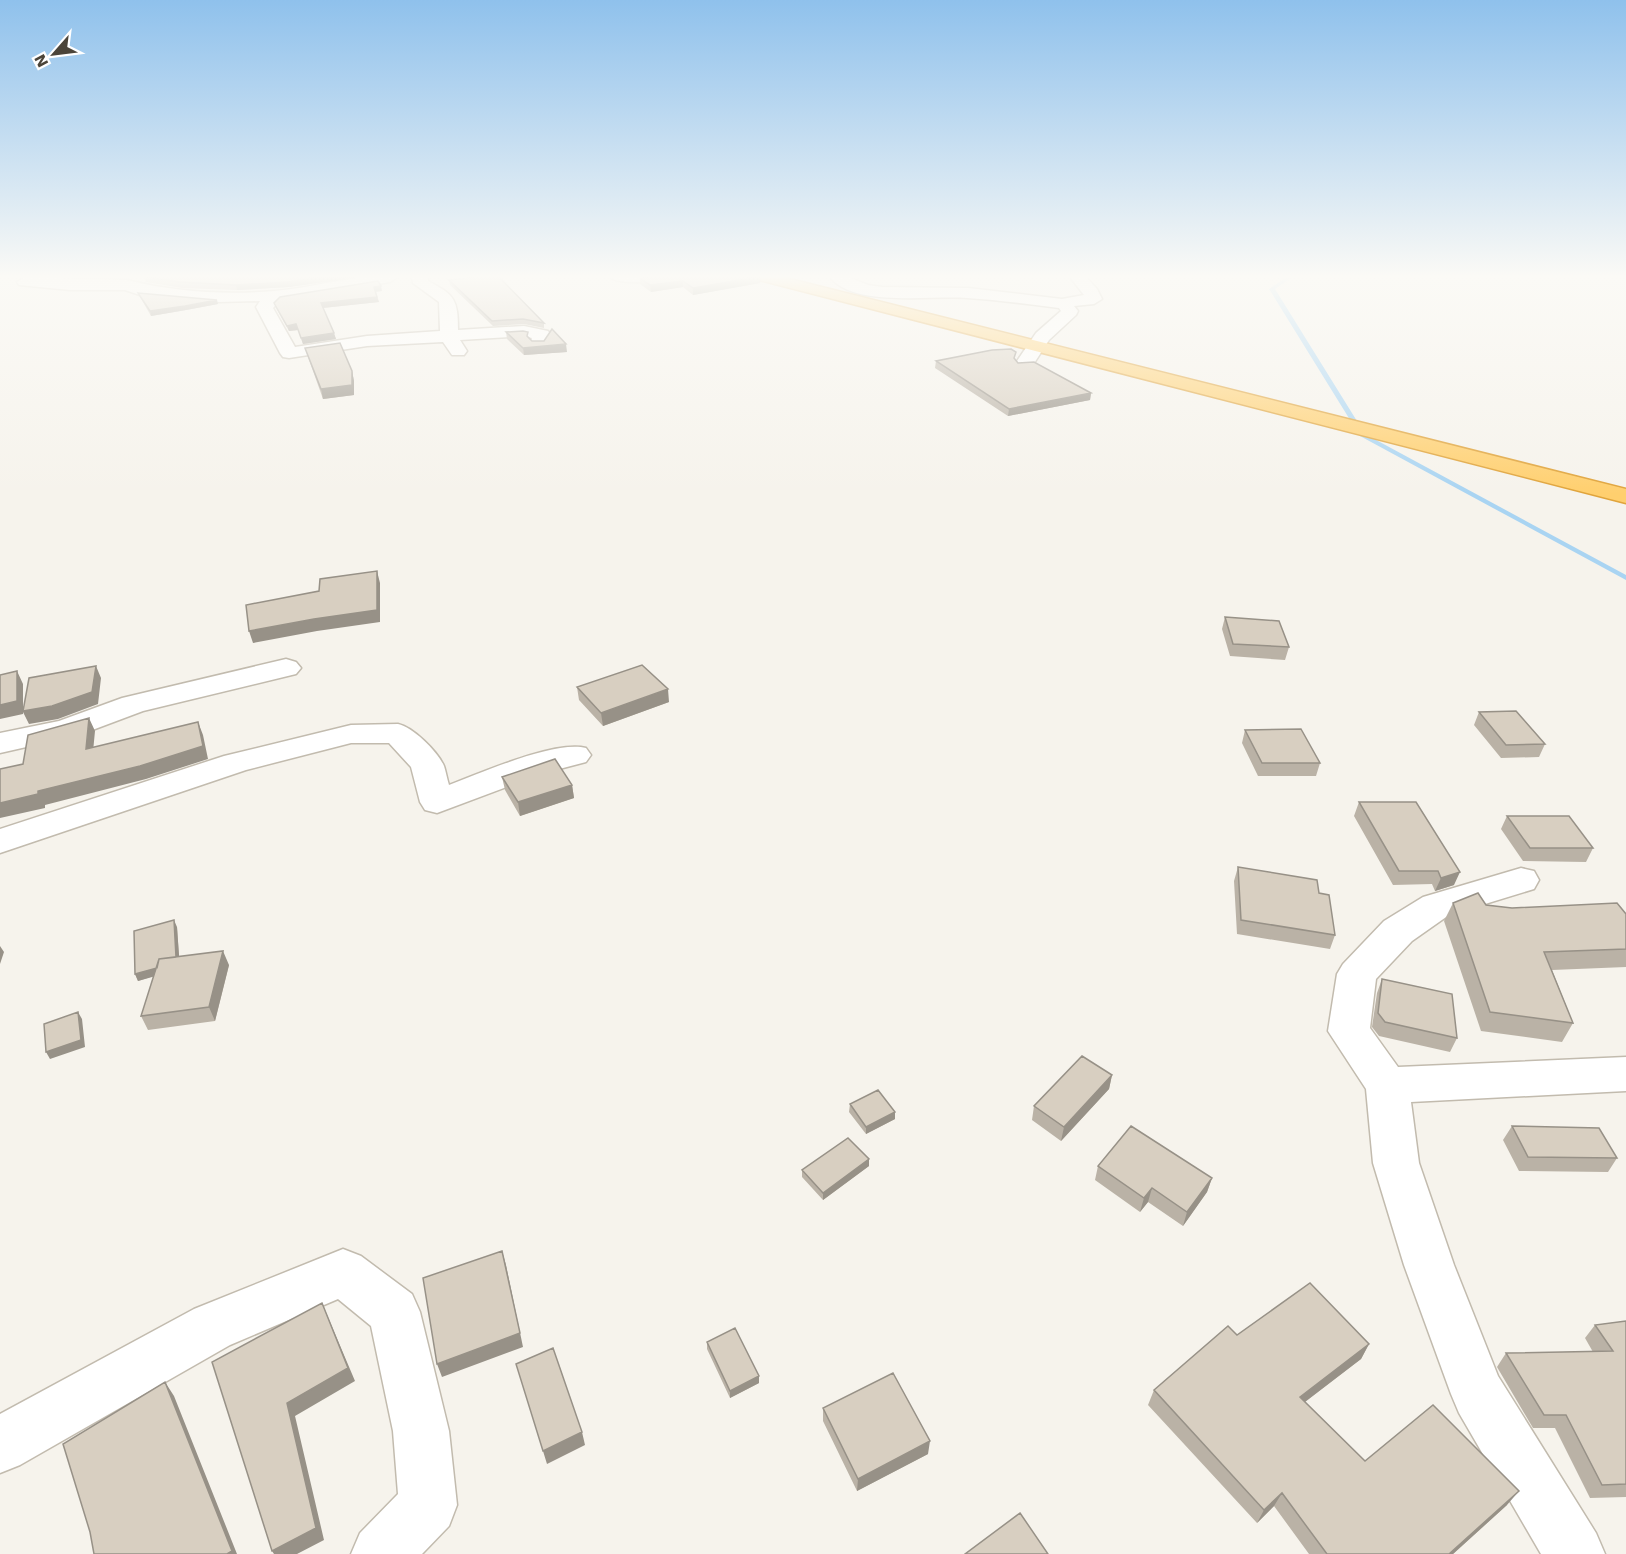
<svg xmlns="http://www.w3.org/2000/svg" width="1626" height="1554" viewBox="0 0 1626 1554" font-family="'Work Sans',sans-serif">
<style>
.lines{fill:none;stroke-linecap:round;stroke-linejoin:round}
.stream{fill:#a9d4f2;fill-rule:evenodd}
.minor-casing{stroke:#c2bbae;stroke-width:3}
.highway-casing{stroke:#e0a43c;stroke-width:3}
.minor{fill:#fff;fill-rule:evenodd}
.highway{fill:#ffcf6e;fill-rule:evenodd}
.wall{fill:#bab2a6}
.shaded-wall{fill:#979187}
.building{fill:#d8cfc1;stroke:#979187;stroke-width:1.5}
</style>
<rect width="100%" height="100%" fill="#f6f3ec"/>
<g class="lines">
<path class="stream" d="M1287,277h5l-17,12 90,145 261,141v5l-266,-144 -91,-147z"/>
<g class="minor-casing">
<path id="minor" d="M25,277l102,3c47,12 99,15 147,11 42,-3 82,-18 124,-14l-8,5 -110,18 -7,8 22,39 72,-11 73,-5 -1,-29 -26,-19 -1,-6h16v4c27,14 30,19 30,49l66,-4 24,5 3,4 -6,11h-12l-3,-4 2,-4 -8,-2 -64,4 7,11 -3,4h-12l-9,-13 -76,4 -78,12 -6,-1 -3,-4 -24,-46 4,-6 -41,1 -79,-7 -15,-5h-55l-51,-5 -2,-3z
M610,277h54c-7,7 -47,7 -54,0z
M830,277h18l20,8 14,2 86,1 94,11 22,-4 -14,-18h16l11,12 5,10 -8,5 -20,2 4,5 -2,4 -27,25 -18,28h-14l-2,-4 21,-31 25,-22 -2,-3c-31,-4 -61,-8 -92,-10 -35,-3 -113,10 -137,-21z
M286,659l10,3 5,6 -5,6 -153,37 -64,24 -79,18v-20l59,-12 63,-23z
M398,724c15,3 40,28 46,42 2,6 3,13 5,19 32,-12 106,-45 137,-37l5,7 -5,7 -42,11 -107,40 -12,-3 -5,-8 -9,-35 -22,-24h-38l-105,27 -246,83v-24l224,-73 127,-31z
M1521,868l13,3 5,9 -5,9 -85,26 -37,26 -36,38 -6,49 28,39 228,-10v34l-215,11 8,61 35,102 44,111 98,157 9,21h-64l-82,-141 -8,-19 -47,-129 -31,-102 -7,-74 -38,-58 9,-57 6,-10 41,-43 39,-24z
M343,1249l18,7 51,38 8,18 29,119 8,74 -8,21 -27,28h-71l9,-21 38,-39 -5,-63 -22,-105 -33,-27 -108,46 -210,120 -20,8v-59l194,-105z"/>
</g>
<g class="highway-casing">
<path id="highway" d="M757,277h25l844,212v14l-867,-223z"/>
</g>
<use href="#minor" class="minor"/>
<use href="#highway" class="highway"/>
</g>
<path class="wall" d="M144,277h215l-70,10 -52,3 -55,-2 -36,-6z
M640,278l120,5 -67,12 -10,-8 -32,5 -11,-8z
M449,280l95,43v5l-20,-4 -31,2 -43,-41z
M382,291l-6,1 3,10 -56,6 13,31 -33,5 -5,-14 -9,1 -13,-23 -2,-5z
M138,293l80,11 -32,6 -35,6 -11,-19z
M506,332l22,5 4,4 35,11 -43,3 -17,-16z
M305,348l47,23 2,10v14l-31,4 -15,-42z
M1015,360l3,3 73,30 -1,7 -82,16 -73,-48 1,-7z
M1225,617l64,30 -4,13 -55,-4 -8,-27z
M577,687l92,15 -66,24 -24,-26z
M1479,712l66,32 -6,13 -38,1 -27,-33z
M1245,730l75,33 -4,13h-58l-16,-33z
M502,777l70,8 2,13 -54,18 -15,-26z
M1359,802h57l38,83 -19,6 -3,-7 -39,1 -39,-69z
M1507,816l86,32 -7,14 -63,-1 -22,-32z
M1238,867l81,26 16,42 -5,14 -93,-15 -3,-53z
M1453,903l33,2 26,3 114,6v53l-74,3 21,53 -11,19 -81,-11 -37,-110z
M177,927l2,30 50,8 -14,56 -67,9 -7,-14 13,-40 -16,5 -3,-7z
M1382,979l75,59 -7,14 -71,-16 -7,-9 5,-34z
M1112,1075l-3,14 -48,52 -29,-21 2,-14z
M850,1104l45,15 -29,15 -17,-22z
M1512,1126l105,32 -9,14 -89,-1 -16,-31z
M869,1159v7l-46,34 -21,-23v-7z
M1098,1166l114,12 -5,14 -24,34 -35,-24 -8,10 -45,-32z
M1626,1321v176l-36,1 -35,-70h-22l-36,-61 9,-14 87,-1 -8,-14 10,-13z
M1237,1335l132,9 -8,15 -56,43 60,59 142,44 -54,49h-144l-35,-48 -17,17 -109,-118 6,-15z
M707,1342l52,34v7l-29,15 -23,-49z
M823,1408l105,46 -71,37 -34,-70z"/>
<path class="shaded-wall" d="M321,277h38l-70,10 -52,3 -1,-5z
M760,277v6l-67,12v-7z
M683,281v6l-32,5 -1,-7z
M381,286l1,5 -7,1 -1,-5z
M377,297l2,5 -57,6 -1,-5z
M217,300l1,4 -32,6 -35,6 -1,-5z
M296,324l2,6 -9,1 -2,-5z
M334,333l2,6 -33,5 -2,-6z
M566,344l1,8 -43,3 -1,-7z
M352,371l2,10v14l-31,4 -2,-10z
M1091,393l-1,7 -82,16 1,-7z
M377,571l3,12v39l-63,9 -64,12 -4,-12 65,-12z
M96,666l5,12 -3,26 -40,15 -29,5 -6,-12v2l-23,5v-14l17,-34 6,13v27z
M668,689l1,13 -66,24 -2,-13z
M89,718l6,13 -3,31 -6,-13z
M198,722l5,13 5,24 -62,20 -101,26v3l-45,10v-15l38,-12z
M572,785l2,13 -54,18 -2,-14z
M1460,872l-6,13 -19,6 6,-13z
M174,920l3,7 3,42 -42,12 -3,-7z
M0,946l4,6 -4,12z
M223,951l6,14 -14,56 -6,-14z
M78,1012l4,7 3,28 -35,12 -4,-7z
M1112,1075l-3,14 -48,52 3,-14z
M895,1112v7l-29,15v-7z
M869,1159v7l-46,34v-7z
M1212,1178l-5,14 -24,34 4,-14z
M1152,1188l-4,14 -8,10 4,-14z
M502,1251l4,14 17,82 -81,30 -5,-13z
M322,1303l33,78 -60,35 29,124 -27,14h-23l-2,-3 15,-148z
M1369,1344l-8,15 -68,52 7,-14z
M759,1376v7l-29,15v-7z
M165,1382l9,14 63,158h-10z
M582,1432l3,13 -38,19 -4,-13z
M930,1441l-2,13 -71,37 1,-12z
M1519,1491l-12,14 -54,49h-4z
M1282,1493l-8,13 -17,17 7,-13z"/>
<path class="building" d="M145,277h176l-33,5 -52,3 -56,-3z
M474,277h25l45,46 -21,-4 -31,2 -43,-41z
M651,277h107l-65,11 -10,-7 -33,4 -10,-7z
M378,281l3,5 -7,1 3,10 -56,6 13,30 -33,5 -5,-14 -9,2 -13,-23 6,-6z
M138,293l79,7 -32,6 -35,5z
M552,329l14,15 -43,4 -17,-16 17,-1 5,1 -1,4 5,5h12z
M340,343l12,28v14l-31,4 -16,-41z
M1011,349l5,3 -2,6 4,5 16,-1 57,31 -82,16 -73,-48 56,-11z
M377,571v39l-63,9 -65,12 -3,-26 73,-14 1,-12z
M1225,617l54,4 10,26 -56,-3z
M642,665l26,24 -67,24 -24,-26z
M96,666l-4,26 -40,14 -29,5 6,-33z
M17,671v30l-17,4v-30z
M1516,711l29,33 -39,1 -27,-33z
M89,718l-3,31 112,-27 5,24 -63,20 -102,25v3l-38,9v-34l23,-5 5,-29z
M1301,729l19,34h-58l-17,-33z
M555,759l17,26 -54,17 -16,-25z
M1359,802h57l44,70 -19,6 -3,-7h-39z
M1507,816h62l24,32h-63z
M1238,867l79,13 2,13 10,2 6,40 -94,-15z
M1478,893l8,12 26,3 105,-5 9,11v35l-82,3 29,71 -83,-11 -37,-109z
M174,920l2,37 -17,2 -2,9 -22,6 -1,-43z
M223,951l-14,56 -68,9 18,-57z
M1382,979l70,15 5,44 -72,-16 -7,-9z
M78,1012l3,28 -35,12 -2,-28z
M1082,1056l30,19 -48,52 -30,-21z
M878,1090l17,22 -29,15 -16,-23z
M1131,1126l81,52 -25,34 -35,-24 -8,10 -46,-32z
M1512,1126l87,2 18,30 -89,-1z
M848,1138l21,21 -46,34 -21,-23z
M502,1251l18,82 -83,31 -14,-86z
M1310,1283l59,61 -69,53 65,64 68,-56 86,86 -70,63h-122l-45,-61 -18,17 -110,-120 74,-64 9,9z
M322,1303l26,65 -61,35 29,125 -44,23 -60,-189z
M1626,1321v163l-24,1 -36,-70h-22l-38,-62 107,-2 -18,-26z
M735,1328l24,48 -29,15 -23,-49z
M553,1348l29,84 -39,19 -27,-87z
M893,1373l37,68 -72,38 -35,-71z
M165,1382l67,169 -5,3h-133l-4,-22 -27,-88z
M1020,1513l28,41h-83z"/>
<linearGradient id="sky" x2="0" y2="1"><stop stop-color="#8fc1ec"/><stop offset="0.56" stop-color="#fbfaf6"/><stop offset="1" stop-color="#fbfaf6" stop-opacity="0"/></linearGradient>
<rect width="1626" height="494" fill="url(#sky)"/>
<g transform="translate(54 54) rotate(242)" stroke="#ffffff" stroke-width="4.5" paint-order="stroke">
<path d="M0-4.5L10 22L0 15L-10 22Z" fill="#4b4439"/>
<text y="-9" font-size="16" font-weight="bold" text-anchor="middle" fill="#4b4439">N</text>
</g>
</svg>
